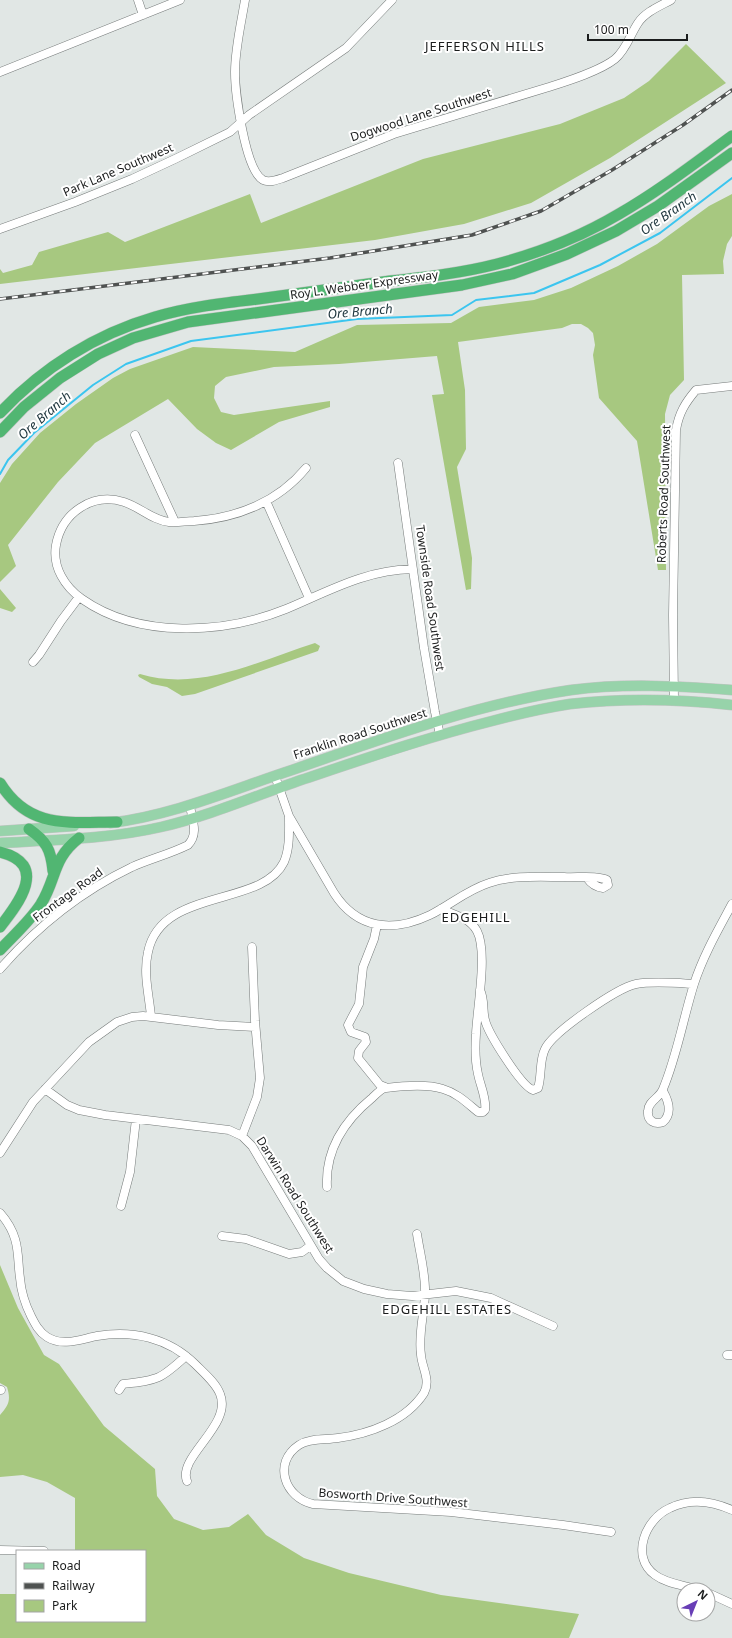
<svg xmlns="http://www.w3.org/2000/svg" width="732" height="1638" viewBox="0 0 732 1638" font-family="'Noto Sans',sans-serif">
<style>
.green{fill:#a7c880}
.lines{fill:none;stroke-linecap:round;stroke-linejoin:round}
.stream{stroke:#3bc5ef;stroke-width:2}
.minor-casing{stroke:#767b7a;stroke-width:9}
.major-casing{stroke:#c4c4c4;stroke-width:11}
.highway-casing{stroke:#c4c4c4;stroke-width:12}
.minor{stroke:#fff;stroke-width:8}
.major{stroke:#97d3aa;stroke-width:10}
.highway{stroke:#51b672;stroke-width:11}
.rail-casing{stroke:#4f5251;stroke-width:3.5}
.rail{stroke:#fff;stroke-width:2;stroke-dasharray:6;stroke-linecap:butt}
.labels{text-anchor:middle;stroke-width:4;stroke-linejoin:round;paint-order:stroke}
.street-label{font-size:12px;fill:#1b1d1d;stroke:#fff}
.neighbourhood-label{font-size:13px;letter-spacing:1px;fill:#1b1d1d;stroke:#fff}
.water-label{font-size:13px;font-style:italic;fill:#1f363e;stroke:#fff}
</style>
<rect width="100%" height="100%" fill="#e1e7e5"/>
<path class="green" d="M686,44l40,39 -116,75 -79,45 -67,21 -89,16 -375,44v-15l3,4 29,-8 7,-13 69,-20 17,10 125,-48 11,29 162,-64 137,-35 64,-26 25,-17z
M732,194v42l-5,8 -4,17 1,13 -42,1 2,105 -14,15 -5,19 1,156h-8l-21,-129 -38,-43 -6,-43 2,-10 -2,-12 -5,-5 -7,-4h-9l-10,4 -104,14 7,48 1,59 -9,18 15,91 -1,31 -5,1 -34,-195 12,-1 -7,-38 -98,8 -65,3 -48,10 -11,9 -1,12 7,14 13,3 96,-14v6l-51,15 -48,28 -15,-7 -19,-14 -29,-30 -73,44 -37,39 -50,63 8,21 -16,16v-99l12,-19 28,-31 36,-29 37,-26 17,-9 63,-22 102,5 62,-27 94,-2 28,-16 55,-7 37,-12 47,-22 39,-22 52,-38z
M0,589l16,19 -4,4 -12,-4z
M315,643l5,3 -2,5 -123,43 -13,2 -15,-9 -15,-3 -13,-7 -1,-2 2,-1c60,18 118,-13 175,-31z
M0,1265l18,43 26,47 15,9 45,62 51,43 2,27 17,23 29,11 26,-3 19,-13 18,21 38,23 45,15 92,22 138,19 -10,24h-569v-44h17v27h128v-70h-70v-53l-28,-16 -24,-7 -23,2v-62c9,-10 11,-15 7,-28l-7,-4z"/>
<g class="lines">
<path class="stream" d="M0,474l8,-14 26,-27 59,-48 33,-21 65,-23 166,-22 95,-4 24,-15 58,-7 66,-28 60,-32 72,-55"/>
<g class="minor-casing">
<path id="minor" d="M138,0l5,15
M245,0c-4,24 -10,49 -10,72 0,20 10,98 28,108 6,3 14,0 20,-2l111,-44 155,-47c19,-6 51,-16 66,-28 11,-9 15,-24 23,-36 7,-11 22,-17 33,-23
M0,72l180,-72
M0,229l75,-27 57,-23 43,-20 55,-27 19,-17 97,-67 46,-48
M135,435l40,87
M398,463l26,185 11,64 5,23
M306,468c-28,34 -69,50 -112,53 -8,0 -17,2 -25,1 -17,-2 -29,-15 -45,-20 -32,-10 -62,11 -68,43 -4,22 9,42 26,54 57,40 142,35 204,10 43,-18 79,-39 127,-40
M266,501l43,97
M33,662l6,-7 22,-34 18,-24
M674,699l-1,-84 3,-185c3,-17 9,-27 20,-40l36,-4
M275,776l14,40 45,77c23,36 58,40 96,22 20,-10 37,-25 59,-32 23,-8 51,-6 75,-6 11,1 34,-2 43,3l1,5 -5,3c-7,-1 -12,-4 -16,-10
M377,925l-3,14 -11,28 -4,37 -11,21 3,7 14,5 1,5 -7,9 -1,7 22,27 5,2
M0,969c36,-41 82,-78 132,-102 18,-8 38,-13 56,-22 11,-11 4,-26 2,-39
M480,990c5,10 2,19 5,30 3,13 36,66 48,70l5,-2c4,-12 1,-27 7,-39 8,-17 72,-61 91,-65 17,-3 41,-1 58,0
M151,1016c-2,-21 -8,-43 -3,-64 13,-65 114,-44 136,-90 6,-14 5,-31 5,-45
M45,1089l22,16 12,5 26,5 124,15 13,6 10,10 67,113 8,9 16,13 21,8 23,5 25,2 44,-5 35,7 62,28
M663,1091c5,9 10,22 0,31 -8,3 -16,-1 -15,-11 0,-10 12,-13 15,-22 14,-33 20,-70 31,-105 9,-28 24,-54 38,-80
M242,1136l15,-39 3,-19 -5,-57 -3,-74
M0,1153l33,-51 56,-60 28,-20 15,-5 11,-1 75,9 37,2
M327,1187c-2,-38 17,-66 45,-89 3,-3 10,-10 14,-10 16,-2 42,-4 57,1 14,4 24,14 35,23h5l2,-2c2,-11 -5,-25 -7,-36 -3,-13 -3,-26 -2,-40 1,-25 12,-82 1,-103 -8,-14 -23,-16 -36,-22
M121,1206l9,-34 6,-53
M0,1213c7,8 12,16 15,26 4,13 3,26 5,39 1,13 5,26 11,38 4,8 8,16 16,21 16,10 34,2 50,-1 36,-6 72,2 98,28 9,9 21,19 25,30 13,31 -43,63 -33,87
M417,1234c3,20 9,41 8,61 -1,20 -7,40 -4,60 1,13 10,25 3,38 -18,28 -55,41 -86,45 -13,2 -28,0 -39,7 -27,18 -14,53 14,59l138,8 112,13 48,7
M222,1236l24,3 43,15 13,-2 8,-6
M727,1355h5
M0,1390h1
M119,1390l4,-6c35,-4 37,-4 63,-28
M0,1550l44,1
M699,1590c-14,-5 -32,-6 -44,-15 -25,-18 -10,-56 15,-67 20,-10 42,-7 62,2
M708,1593l24,11"/>
</g>
<g class="major-casing">
<path id="major" d="M110,823c64,-8 121,-33 182,-53 90,-31 184,-66 279,-80 54,-7 107,-4 161,0
M0,831l74,-5
M0,843c54,-3 109,-4 161,-16 48,-11 94,-31 140,-47 63,-21 127,-43 191,-59 26,-7 52,-13 78,-17 55,-6 107,-5 162,1"/>
</g>
<g class="highway-casing">
<path id="highway" d="M0,413c42,-45 96,-79 155,-96 34,-10 69,-14 103,-18 44,-6 88,-12 132,-18 36,-4 72,-8 107,-17 42,-11 85,-28 122,-50 40,-23 76,-51 113,-78
M0,432l24,-25 36,-29 38,-24 35,-16 55,-16 274,-37 50,-11 55,-20 49,-23 42,-25 74,-53
M0,783c29,47 69,39 117,39
M29,829c17,12 22,20 24,42
M0,852c49,12 19,51 0,75
M0,950c14,-15 30,-29 41,-46 16,-26 11,-45 38,-66"/>
</g>
<use href="#minor" class="minor"/>
<use href="#major" class="major"/>
<use href="#highway" class="highway"/>
<g class="rail-casing">
<path id="rail" d="M0,299l330,-41 142,-23 69,-24 71,-41 71,-45 49,-35"/>
</g>
<use href="#rail" class="rail"/>
</g>
<g class="labels">
<g class="street-label">
<text transform="translate(421 115) rotate(-18)" y="4">Dogwood Lane Southwest</text>
<text transform="translate(118 170) rotate(-23)" y="4">Park Lane Southwest</text>
<text transform="translate(364 285) rotate(-8)" y="4">Roy L. Webber Expressway</text>
<text transform="translate(664 494) rotate(-88)" y="4">Roberts Road Southwest</text>
<text transform="translate(430 598) rotate(82)" y="4">Townside Road Southwest</text>
<text transform="translate(360 734) rotate(-18)" y="4">Franklin Road Southwest</text>
<text transform="translate(68 895) rotate(-36)" y="4">Frontage Road</text>
<text transform="translate(295 1195) rotate(58)" y="4">Darwin Road Southwest</text>
<text transform="translate(393 1498) rotate(4)" y="4">Bosworth Drive Southwest</text>
</g>
<g class="neighbourhood-label">
<text x="485" y="51">JEFFERSON HILLS</text>
<text x="476" y="922">EDGEHILL</text>
<text x="447" y="1314">EDGEHILL ESTATES</text>
</g>
<g class="water-label">
<text transform="translate(668 213) rotate(-35)" y="5">Ore Branch</text>
<text transform="translate(360 311) rotate(-5)" y="5">Ore Branch</text>
<text transform="translate(44 415) rotate(-41)" y="5">Ore Branch</text>
</g>
</g>
<rect x="16" y="1550" width="130" height="72" fill="#ffffff" stroke="#a4a5a5"/>
<rect x="24" y="1563" width="20" height="6" fill="#97d3aa" stroke="#a4a5a5"/>
<text x="52" y="1570" font-size="12" fill="#1b1d1d">Road</text>
<rect x="24" y="1583" width="20" height="6" fill="#4f5251" stroke="#a4a5a5"/>
<text x="52" y="1590" font-size="12" fill="#1b1d1d">Railway</text>
<rect x="24" y="1600" width="20" height="12" fill="#a7c880" stroke="#a4a5a5"/>
<text x="52" y="1610" font-size="12" fill="#1b1d1d">Park</text>
<g transform="translate(696 1602) rotate(43)"><circle r="19" fill="#ffffff" stroke="#a4a5a5"/>
<path d="M0-3L7 15L0 10L-7 15Z" fill="#683eb6"/>
<text y="-6" font-size="11" font-weight="bold" text-anchor="middle" fill="#1b1d1d">N</text>
</g>
<path d="M588 34v6h99v-6" fill="none" stroke="#1b1d1d" stroke-width="2"/>
<text x="594" y="34" font-size="12" fill="#1b1d1d" stroke="#ffffff" stroke-width="3" paint-order="stroke">100 m</text>
</svg>
